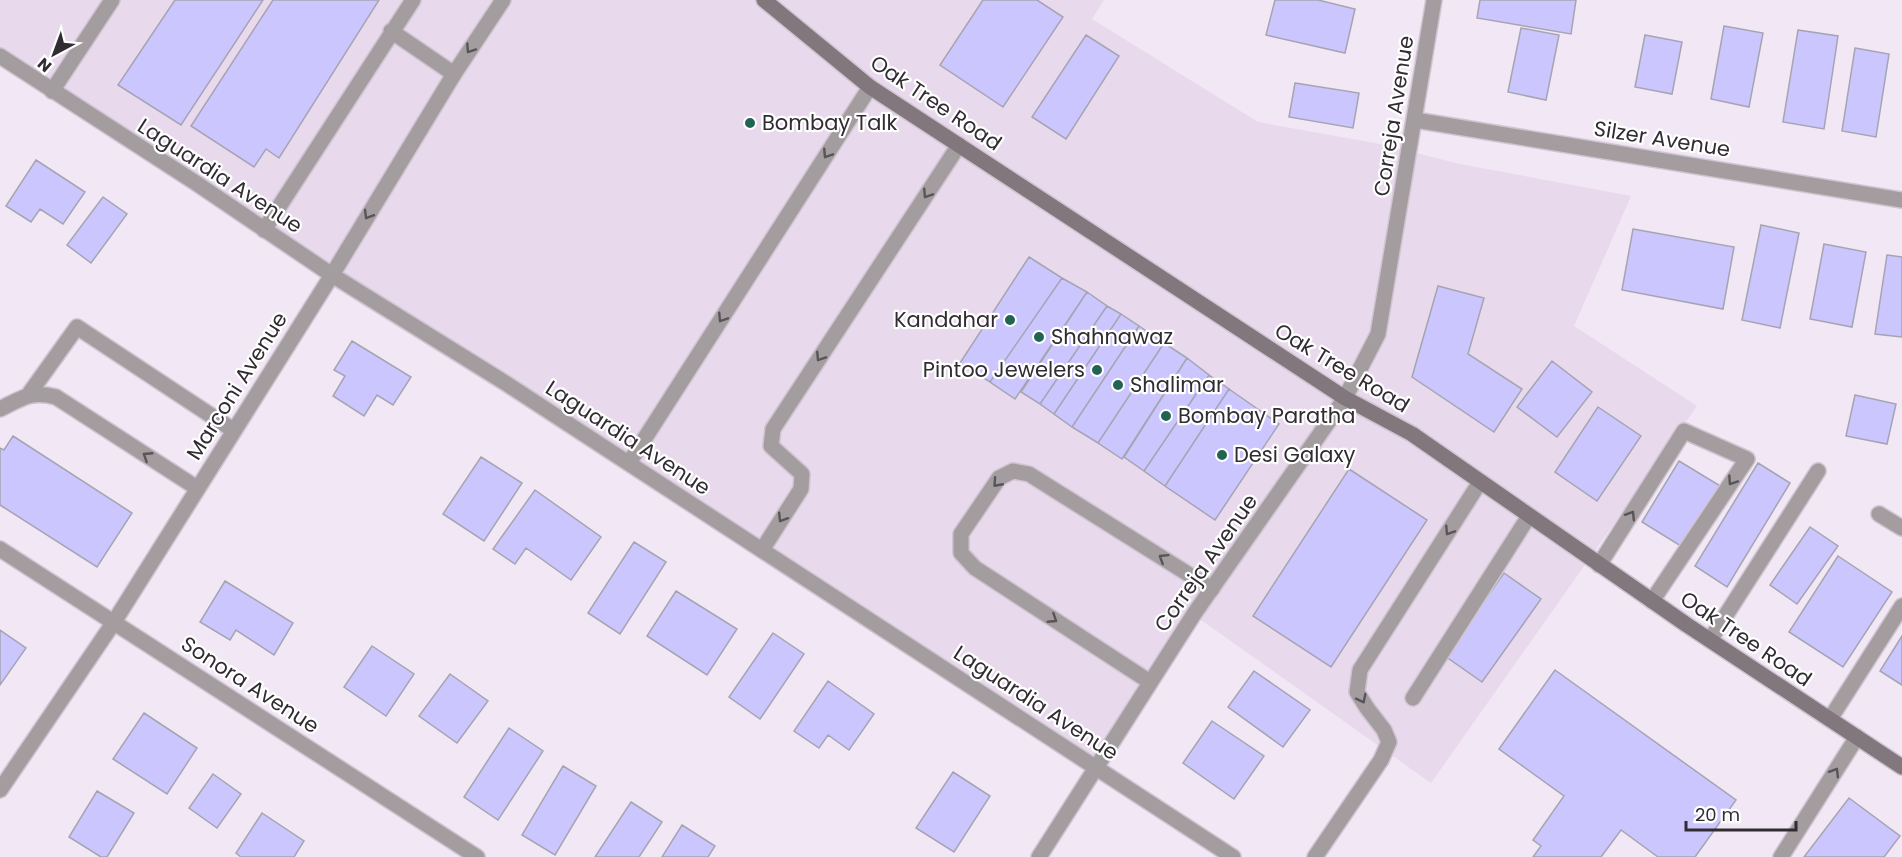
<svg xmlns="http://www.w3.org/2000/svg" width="1902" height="857" viewBox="0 0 1902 857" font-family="Poppins,sans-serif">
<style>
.built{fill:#e8d9ec}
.building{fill:#ccc6fe;stroke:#a5a4b2;stroke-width:1.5}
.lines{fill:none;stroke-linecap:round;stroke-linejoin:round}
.lane-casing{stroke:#cfc5d1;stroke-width:18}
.street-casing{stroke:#cfc5d1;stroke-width:18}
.secondary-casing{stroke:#cfc5d1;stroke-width:18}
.lane{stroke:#a49da0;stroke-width:15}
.street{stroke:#a49da0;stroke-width:15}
.secondary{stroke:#81777c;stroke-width:15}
.oneway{stroke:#595458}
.poi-dot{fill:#226454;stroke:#fff;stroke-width:2}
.labels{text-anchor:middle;stroke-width:4.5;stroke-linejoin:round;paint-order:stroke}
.street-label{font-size:21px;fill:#302c31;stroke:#fff}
.poi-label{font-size:21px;fill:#302c31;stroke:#fff;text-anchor:start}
</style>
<rect width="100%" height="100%" fill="#f2e7f4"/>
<path class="built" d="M0,0h1104l-12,19 166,103 122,22 80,20 171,32 -57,130 123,80 -266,377 -237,-168 -96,152 -1098,-711z"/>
<path class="building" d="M175,0h88l-82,125 -63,-40z
M273,0h106l-100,158 -13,-9 -12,18 -63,-41z
M983,0h54l26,17 -60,90 -63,-42z
M1275,0h43l37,9 -10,44 -79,-18z
M1480,0h96l-5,34 -94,-16z
M1724,26l39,7 -14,74 -38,-8z
M1521,28l38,7 -13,65 -38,-8z
M1798,30l40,6 -14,93 -41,-7z
M1086,35l33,21 -53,83 -34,-22z
M1645,35l37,7 -10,52 -37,-7z
M1855,48l34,6 -13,83 -34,-6z
M1295,83l64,10 -6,35 -64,-11z
M36,160l49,32 -22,32 -23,-15 -9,13 -25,-16z
M103,197l24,17 -36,49 -24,-18z
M1761,225l38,8 -19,95 -38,-8z
M1633,229l101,18 -11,62 -101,-19z
M1824,244l42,8 -14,75 -42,-8z
M1887,255l15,2v80l-27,-3z
M1029,257l33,21 -72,104 -30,-19z
M1062,278l25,14 -72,107 -25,-17z
M1438,286l46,12 -16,56 54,35 -28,43 -82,-55z
M1087,292l20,14 -67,98 -19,-12z
M1107,306l14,8 -67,100 -14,-10z
M1121,314l18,12 -67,101 -18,-13z
M1139,326l25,17 -66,100 -26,-16z
M352,341l59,36 -18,28 -16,-10 -13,21 -31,-20 12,-20 -11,-6z
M1164,343l23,15 -65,101 -24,-16z
M1187,358l22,17 -65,96 -20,-14z
M1552,361l40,31 -35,45 -40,-30z
M1209,375l20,14 -64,97 -21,-15z
M1229,389l50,35 -64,96 -50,-34z
M1855,395l41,9 -9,40 -41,-8z
M1598,407l43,29 -44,65 -42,-29z
M13,436l119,77 -35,54 -97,-62v-57l4,2z
M481,457l41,26 -38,58 -41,-27z
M1679,461l43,26 -38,61 -42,-26z
M1758,463l32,20 -63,104 -32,-21z
M1349,469l78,51 -96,147 -78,-51z
M535,490l66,47 -30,43 -45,-32 -11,16 -22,-15z
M1810,527l28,19 -41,58 -27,-19z
M634,542l32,20 -46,72 -32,-21z
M1838,556l54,36 -49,75 -54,-35z
M1504,573l37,26 -59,83 -37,-26z
M225,581l68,42 -19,32 -38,-25 -6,10 -30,-18z
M676,591l61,38 -30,46 -60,-39z
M0,630l26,18 -26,37z
M773,633l31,21 -44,65 -31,-22z
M1902,636v49l-22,-14z
M372,646l42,28 -28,42 -42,-29z
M1555,670l181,130 -41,57h-37l-37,-27 -20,27h-68l8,-11 -8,-6 31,-44 -65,-47z
M1254,671l56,39 -27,37 -55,-40z
M450,674l38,27 -31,42 -38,-27z
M828,681l46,33 -25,36 -21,-15 -9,13 -25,-17z
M144,713l53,35 -30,46 -54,-35z
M1212,721l52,35 -30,43 -51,-36z
M509,728l34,23 -45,69 -34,-23z
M563,766l33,20 -41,69 -33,-20z
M953,772l37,24 -36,56 -38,-24z
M213,774l28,20 -24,34 -28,-20z
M97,791l37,22 -27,44h-6l-32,-20z
M1849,798l51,38 -16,21h-80z
M631,802l31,20 -23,35h-44z
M262,813l42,28 -10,16h-53l-5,-4z
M682,825l33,21 -7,11h-46z"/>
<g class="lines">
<g class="lane-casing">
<path id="lane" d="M391,31l63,43
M52,91l60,-91
M264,230l149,-230
M29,394l48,-67 156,103
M0,409c22,-11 32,-19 56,-12l141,91
M629,463l241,-376
M1879,514l23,14
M762,550l39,-61 1,-15 -31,-28 2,-17 186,-284
M1599,565l85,-134 63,28 -95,142
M1710,640l108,-169
M1150,682l-175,-114 -14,-15v-19l38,-56 14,-7 16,3 183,115
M1413,698l116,-182
M1830,719l72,-113
M1315,857l66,-97 8,-18 -5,-12 -17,-22 -10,-16 3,-22 120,-188
M1781,857l76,-120"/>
</g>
<g class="street-casing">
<path id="street" d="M0,56l196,127 136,92 175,109 726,473
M1415,120l487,80
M0,549l477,308
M0,790l114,-168 218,-347 122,-201 49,-74
M1039,857l155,-243 151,-216 33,-64 56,-334"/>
</g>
<g class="secondary-casing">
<path id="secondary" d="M764,0l106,87 475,311 67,36 275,191 215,142"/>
</g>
<use href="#lane" class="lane"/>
<use href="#street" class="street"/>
<use href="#secondary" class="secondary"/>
</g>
<defs><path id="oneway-chevron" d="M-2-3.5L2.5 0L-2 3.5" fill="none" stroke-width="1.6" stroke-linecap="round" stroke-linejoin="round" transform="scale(1.5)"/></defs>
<g class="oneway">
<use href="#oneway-chevron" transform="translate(470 49) rotate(124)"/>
<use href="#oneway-chevron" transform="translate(827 154) rotate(123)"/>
<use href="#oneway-chevron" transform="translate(927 194) rotate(123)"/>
<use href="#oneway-chevron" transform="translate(368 215) rotate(121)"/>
<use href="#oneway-chevron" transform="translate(722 318) rotate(123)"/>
<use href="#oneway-chevron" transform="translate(820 357) rotate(123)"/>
<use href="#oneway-chevron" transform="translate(147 456) rotate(-147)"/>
<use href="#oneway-chevron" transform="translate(1732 481) rotate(124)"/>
<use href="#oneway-chevron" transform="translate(997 483) rotate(132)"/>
<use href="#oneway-chevron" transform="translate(1631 515) rotate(-58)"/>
<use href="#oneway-chevron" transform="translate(782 518) rotate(122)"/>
<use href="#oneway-chevron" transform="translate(1449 531) rotate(123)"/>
<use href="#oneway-chevron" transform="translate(1163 558) rotate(-148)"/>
<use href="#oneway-chevron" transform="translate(1053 619) rotate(33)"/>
<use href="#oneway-chevron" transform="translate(1362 699) rotate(63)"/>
<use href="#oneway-chevron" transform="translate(1835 772) rotate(-58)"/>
</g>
<g class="poi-dot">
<circle cx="750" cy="123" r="6"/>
<circle cx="1010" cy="320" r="6"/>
<circle cx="1039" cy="337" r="6"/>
<circle cx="1097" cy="370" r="6"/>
<circle cx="1118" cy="385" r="6"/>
<circle cx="1166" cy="416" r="6"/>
<circle cx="1222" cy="455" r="6"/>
</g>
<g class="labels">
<g class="street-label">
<text transform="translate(936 103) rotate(34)" y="7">Oak Tree Road</text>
<text transform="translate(1394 116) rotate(-81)" y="7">Correja Avenue</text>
<text transform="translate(1662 139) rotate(9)" y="7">Silzer Avenue</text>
<text transform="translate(220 176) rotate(33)" y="7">Laguardia Avenue</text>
<text transform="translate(1342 368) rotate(31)" y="7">Oak Tree Road</text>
<text transform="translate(237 386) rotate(-58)" y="7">Marconi Avenue</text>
<text transform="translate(628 438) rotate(33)" y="7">Laguardia Avenue</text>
<text transform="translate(1206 563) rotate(-55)" y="7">Correja Avenue</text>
<text transform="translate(1746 639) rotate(34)" y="7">Oak Tree Road</text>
<text transform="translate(250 685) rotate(33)" y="7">Sonora Avenue</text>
<text transform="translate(1036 703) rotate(33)" y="7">Laguardia Avenue</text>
</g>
<g class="poi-label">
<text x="762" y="130">Bombay Talk</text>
<text x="998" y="327" text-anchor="end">Kandahar</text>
<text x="1051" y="344">Shahnawaz</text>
<text x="1085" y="377" text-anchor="end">Pintoo Jewelers</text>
<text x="1130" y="392">Shalimar</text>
<text x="1178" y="423">Bombay Paratha</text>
<text x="1234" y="462">Desi Galaxy</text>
</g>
</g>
<g transform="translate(54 54) rotate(221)" stroke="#ffffff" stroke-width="4.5" paint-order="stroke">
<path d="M0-4.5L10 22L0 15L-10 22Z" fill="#302c31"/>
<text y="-9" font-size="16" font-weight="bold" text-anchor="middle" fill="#302c31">N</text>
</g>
<path d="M1686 821v9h110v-9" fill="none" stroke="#302c31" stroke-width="3"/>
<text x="1695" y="821" font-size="18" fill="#302c31" stroke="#ffffff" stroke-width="4.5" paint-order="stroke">20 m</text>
</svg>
